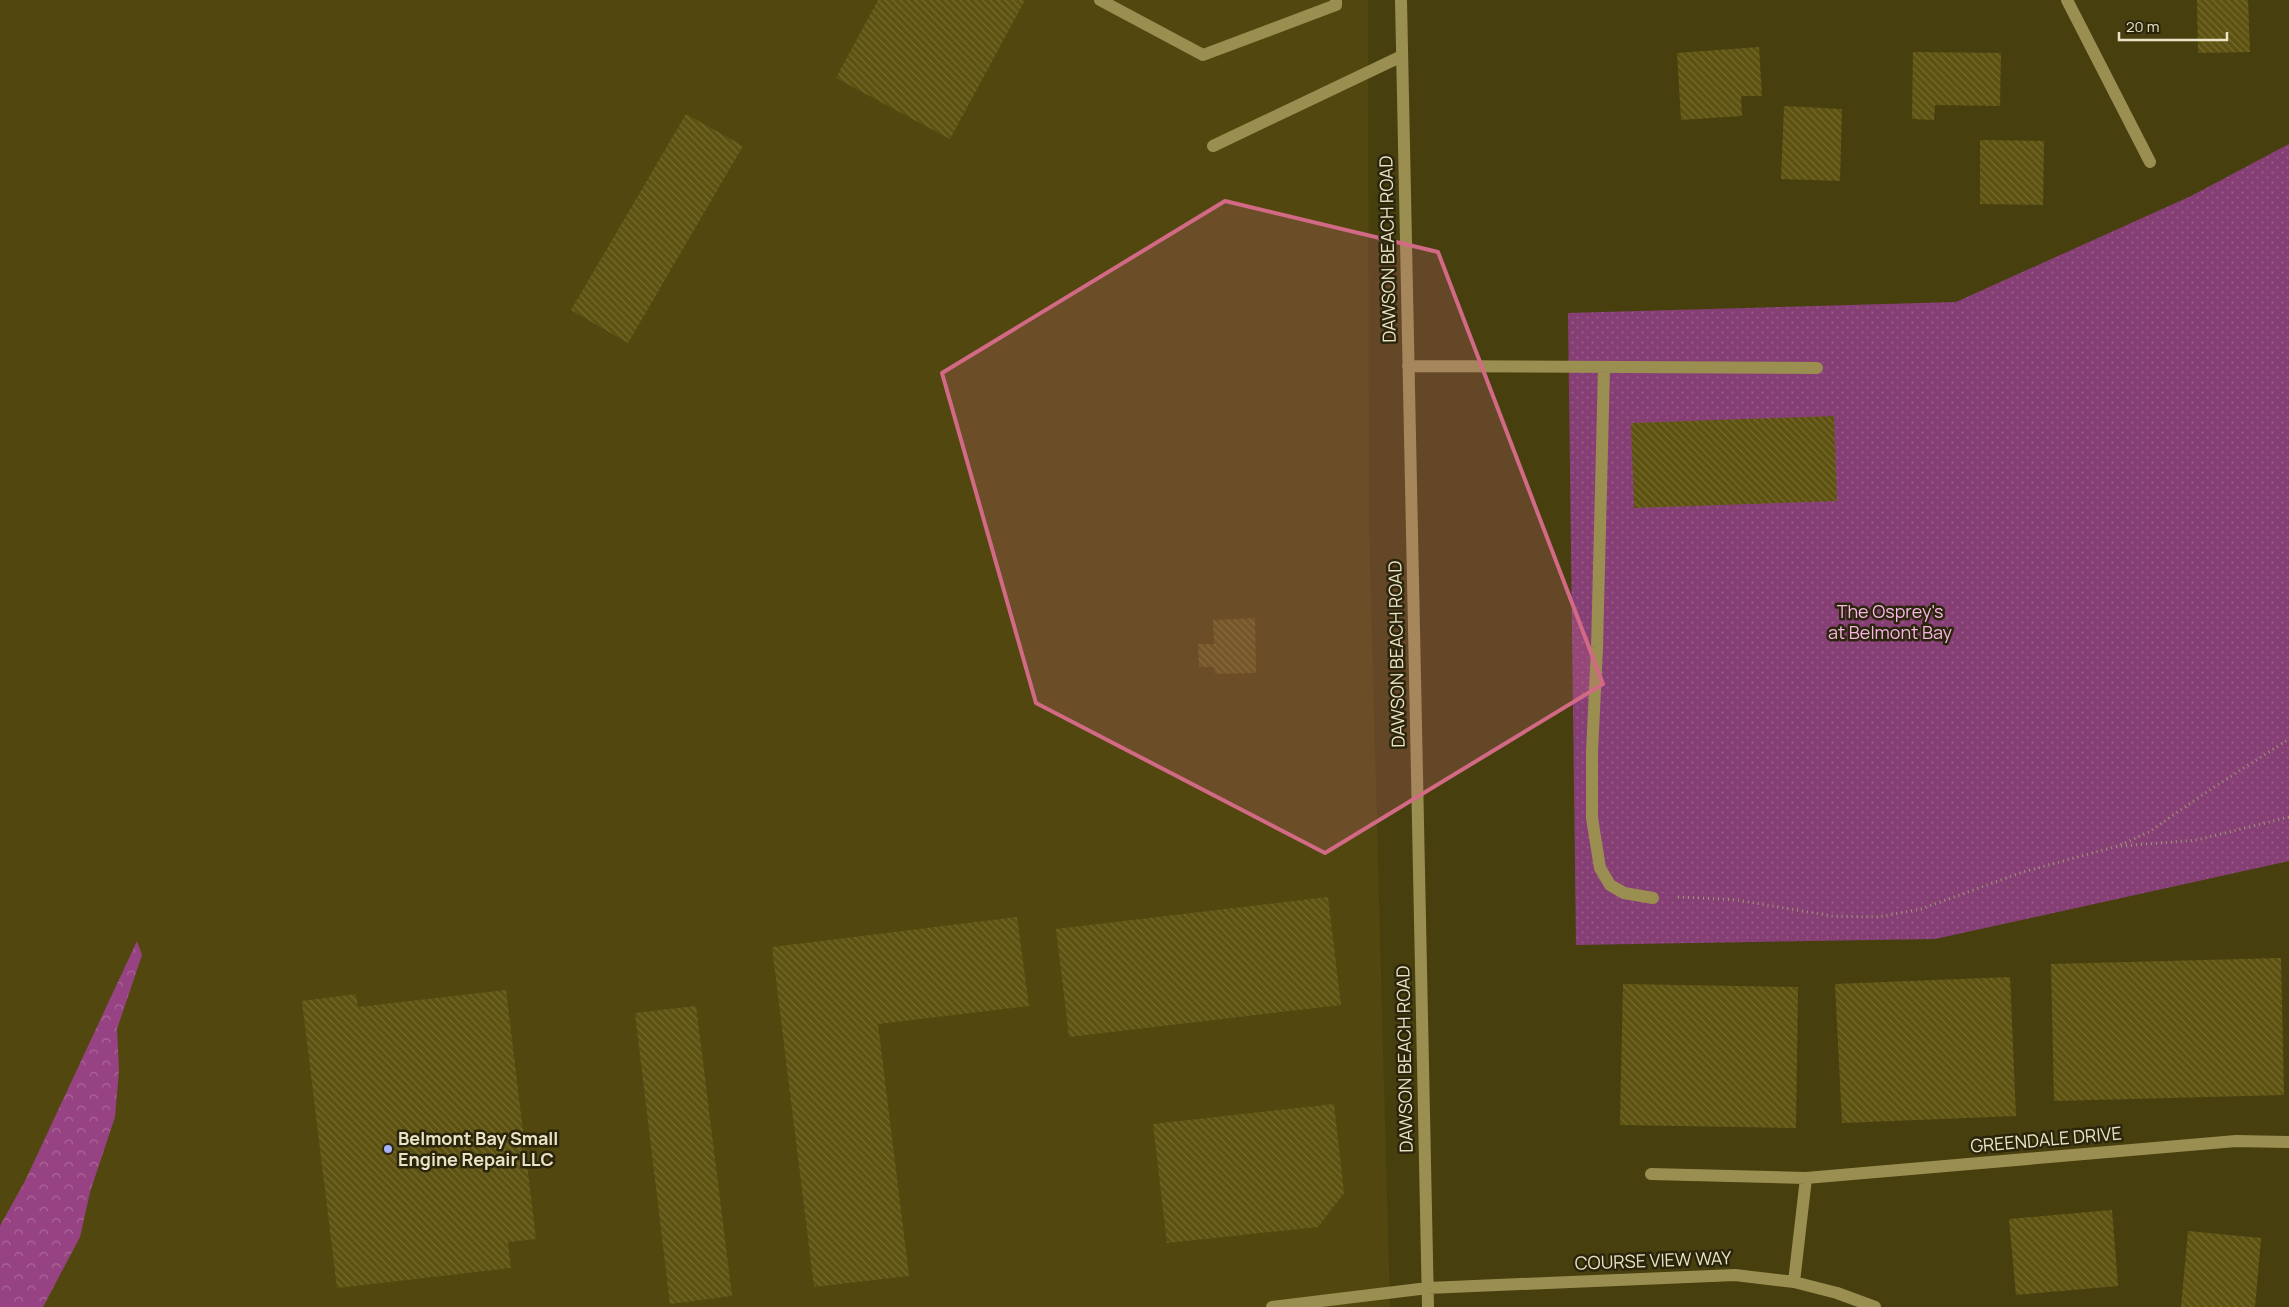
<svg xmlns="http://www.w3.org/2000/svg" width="2289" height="1307" viewBox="0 0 2289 1307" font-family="Manrope,sans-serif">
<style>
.built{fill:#52470f}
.forest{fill:url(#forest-crowns)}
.park{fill:url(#park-dots)}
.building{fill:url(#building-back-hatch)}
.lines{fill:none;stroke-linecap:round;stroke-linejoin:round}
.path{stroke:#a09872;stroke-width:3;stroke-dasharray:1 4;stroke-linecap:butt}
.minor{stroke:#9b8e51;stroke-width:12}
.marked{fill:#d26985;fill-opacity:0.2;stroke:#d26985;stroke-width:4;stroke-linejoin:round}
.poi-dot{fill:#a6b1fc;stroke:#2b250c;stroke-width:2}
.labels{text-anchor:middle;stroke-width:5;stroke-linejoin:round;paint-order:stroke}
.street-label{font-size:18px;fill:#eae3c5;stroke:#2b250c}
.park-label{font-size:18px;fill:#fab6e7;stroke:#2b250c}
.poi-label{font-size:18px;font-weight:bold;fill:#eae3c5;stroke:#2b250c;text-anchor:start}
</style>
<defs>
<pattern id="forest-crowns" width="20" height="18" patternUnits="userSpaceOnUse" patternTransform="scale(1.25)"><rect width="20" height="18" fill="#974383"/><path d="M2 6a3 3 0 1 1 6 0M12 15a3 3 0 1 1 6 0" fill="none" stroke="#ab6798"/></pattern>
<pattern id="park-dots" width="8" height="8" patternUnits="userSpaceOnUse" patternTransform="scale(1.25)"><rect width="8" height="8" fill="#863f75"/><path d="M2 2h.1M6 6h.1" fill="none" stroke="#975b87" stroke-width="1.8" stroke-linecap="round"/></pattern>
<pattern id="building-back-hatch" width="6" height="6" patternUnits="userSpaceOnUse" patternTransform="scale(1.25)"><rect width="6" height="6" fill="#5e5211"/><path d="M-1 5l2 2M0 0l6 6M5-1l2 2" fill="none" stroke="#756b32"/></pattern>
</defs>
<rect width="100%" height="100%" fill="#483f0f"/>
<path class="built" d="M0,0h1368l1,527 21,780h-1390z"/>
<path class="forest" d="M137,941l5,14 -25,74 2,41 -4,47 -25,75 -10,45 -37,70h-43v-81l26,-47z"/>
<path class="park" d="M2289,144v717l-354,78 -359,6 -8,-632 388,-11 235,-106z"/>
<path class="building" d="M878,0h147l-75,139 -114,-61z
M2197,0h51l2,52 -52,1z
M1759,47l3,49h-21l1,20 -61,4 -4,-67z
M1913,52l88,1 -1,53 -65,-1 -1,15 -22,-1z
M1784,106l58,3 -2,72 -59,-2z
M686,114l57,32 -115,197 -57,-33z
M1980,140l64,1 -1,64 -63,-1z
M1834,416l3,85 -203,7 -3,-85z
M1255,618l1,55 -41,1 -1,-7h-15l-1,-23h16l-1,-24z
M1328,897l13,108 -272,32 -13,-108z
M1017,917l12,89 -151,18 31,252 -95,11 -42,-340z
M2281,958l3,137 -230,6 -3,-137z
M2010,977l6,139 -174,7 -7,-139z
M1623,984l175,3 -2,141 -176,-3z
M506,990l30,249 -28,3 3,26 -174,20 -35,-287 54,-7 2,13z
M696,1006l36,290 -62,8 -35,-291z
M1334,1104l10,89 -26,34 -151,16 -14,-119z
M2112,1210l6,76 -102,9 -7,-76z
M2188,1231l73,7 -6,69h-74z"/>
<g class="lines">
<path class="path" d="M2121,846l76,-6 92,-23
M1678,897l59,3 95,16 47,1 42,-8 102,-37 95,-26 31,-14 59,-41 81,-52"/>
<path class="minor" d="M1100,0l103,55 133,-50v-5
M1401,0l27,1307
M2067,0l83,162
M1213,146l189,-90
M1408,366l409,2
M1604,368l-7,280 -5,104v66l8,50 10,17 14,8 29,5
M1651,1174l155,4
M1794,1282l12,-104 430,-37 53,1
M1272,1307l156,-19 307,-13 59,7 43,11 38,14"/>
</g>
<path class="marked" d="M1225,201l213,51 165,432 -278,169 -289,-150 -94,-330z"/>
<circle class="poi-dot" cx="388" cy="1149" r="5"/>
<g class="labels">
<g class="street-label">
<text transform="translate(1388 249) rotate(-91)" y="6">DAWSON BEACH ROAD</text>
<text transform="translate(1397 654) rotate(-91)" y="6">DAWSON BEACH ROAD</text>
<text transform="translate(1405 1059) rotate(-91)" y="6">DAWSON BEACH ROAD</text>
<text transform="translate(2046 1140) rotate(-5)" y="6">GREENDALE DRIVE</text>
<text transform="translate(1653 1261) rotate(-2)" y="6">COURSE VIEW WAY</text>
</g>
<g class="park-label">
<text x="1890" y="618">The Osprey's<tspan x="1890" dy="21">at Belmont Bay</tspan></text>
</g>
<g class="poi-label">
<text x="398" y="1145">Belmont Bay Small<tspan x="398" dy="21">Engine Repair LLC</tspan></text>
</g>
</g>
<path d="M2119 32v8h108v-8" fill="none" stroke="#eae3c5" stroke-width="2.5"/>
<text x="2126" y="32" font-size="15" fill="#eae3c5" stroke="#2b250c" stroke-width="4" paint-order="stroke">20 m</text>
</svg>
